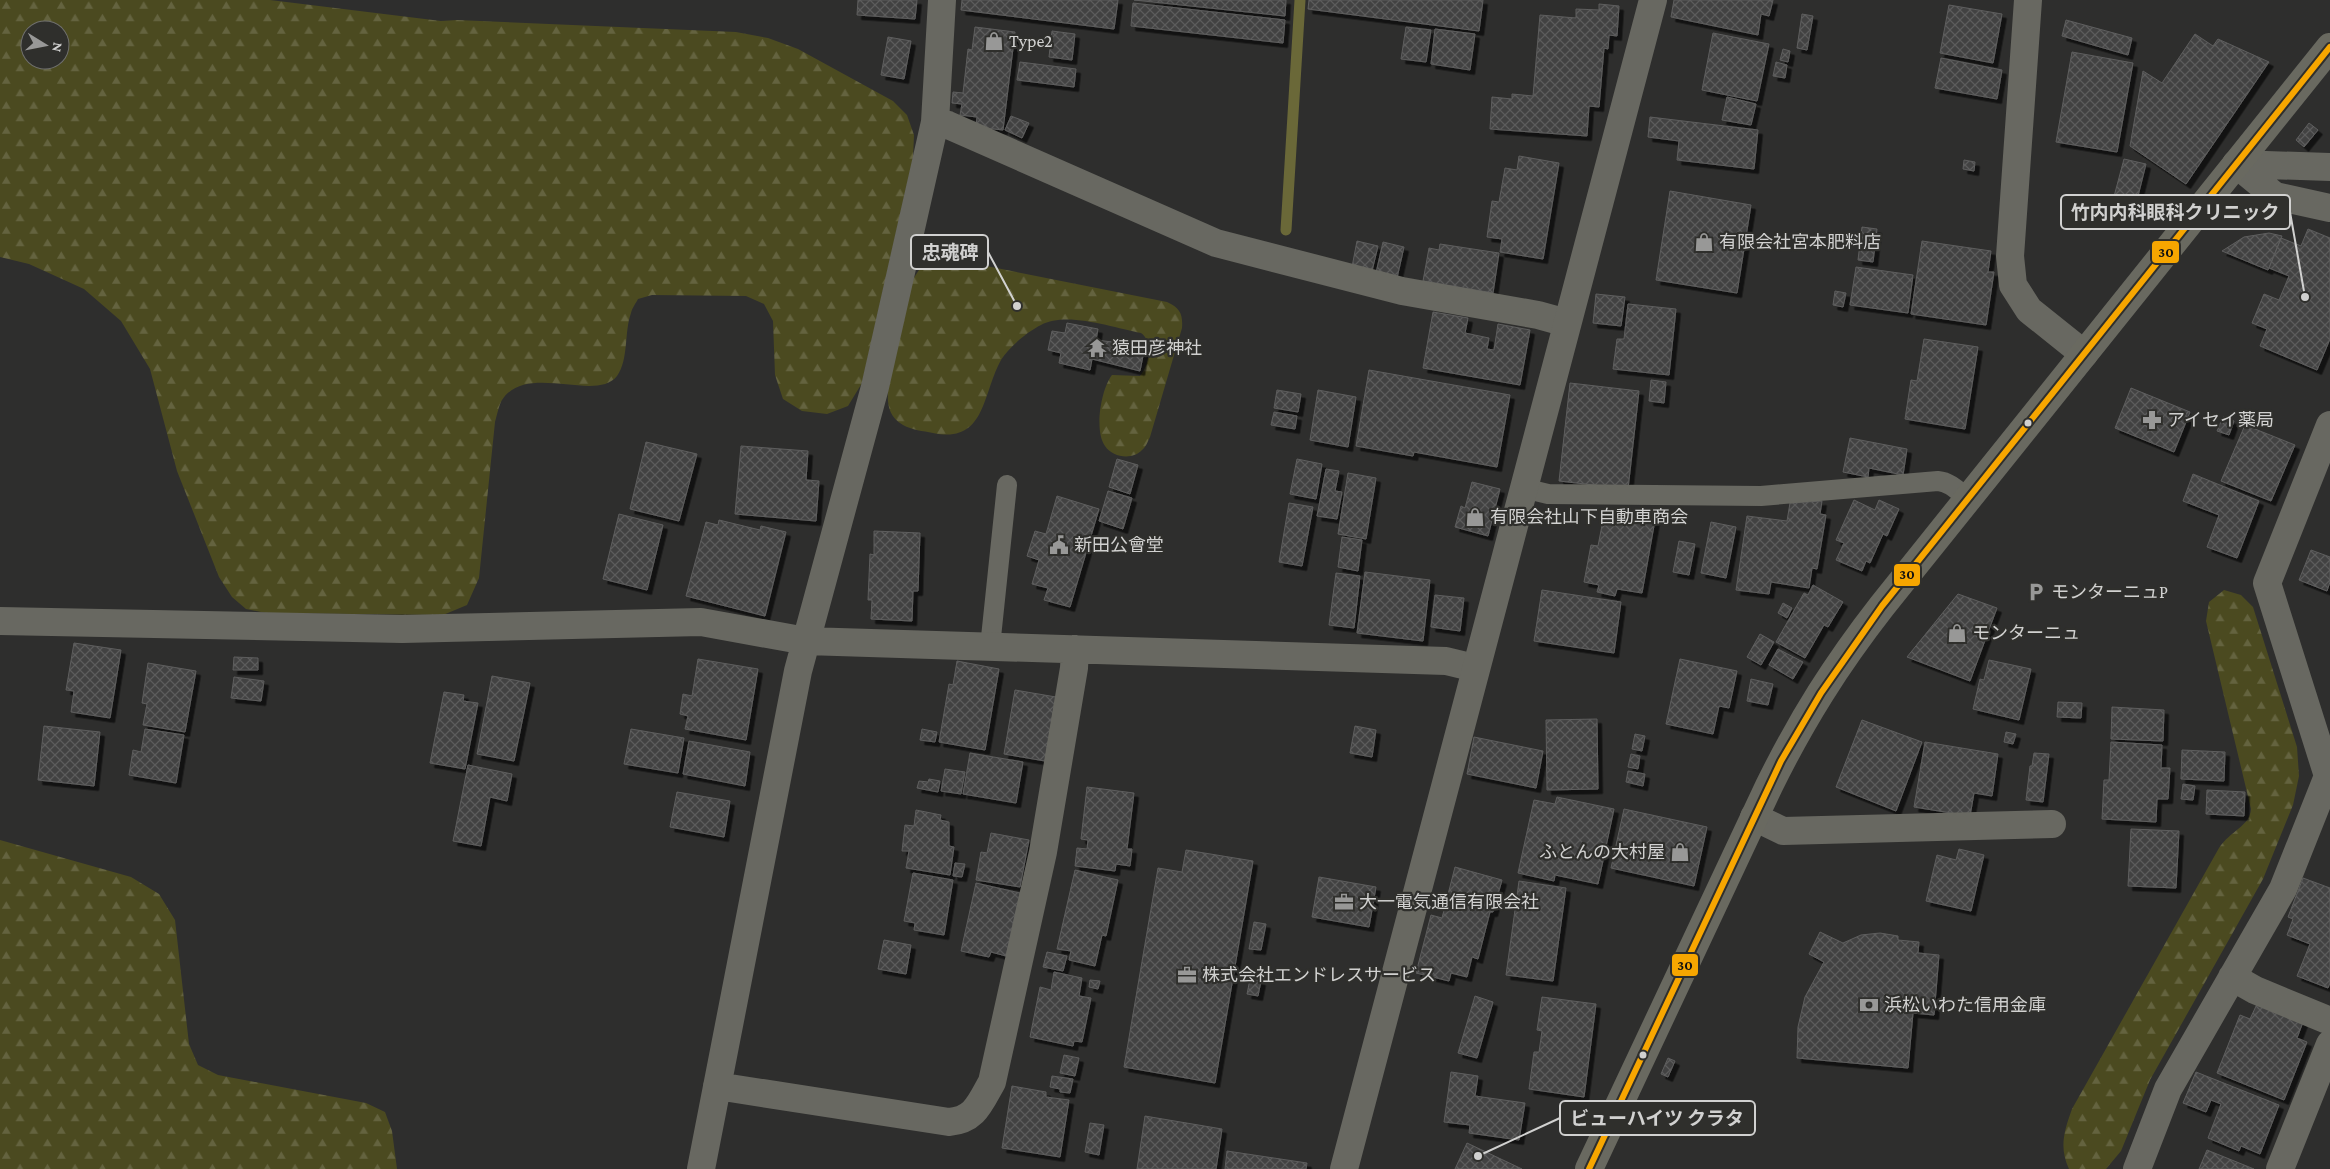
<svg xmlns="http://www.w3.org/2000/svg" width="2330" height="1169" viewBox="0 0 2330 1169" font-family="'Crimson Pro','Noto Sans JP',serif">
<style>
.forest{fill:url(#forest-firs);fill-rule:evenodd}
.lines{fill:none;stroke-linecap:round;stroke-linejoin:round}
.stream{stroke:#6a6838;stroke-width:11}
.building{fill:url(#building-cross-hatch);stroke:#5e5e5e;filter:url(#shadow)}
.service{stroke:#686861;stroke-width:20}
.minor{stroke:#686861;stroke-width:28}
.tertiary{stroke:#686861;stroke-width:28}
.primary{stroke:#696960;stroke-width:28}
.bus-1-casing{stroke:#2f2f2c;stroke-width:10}
.bus-1{stroke:#f7a600;stroke-width:6}
.bus-dot{fill:#d1d1d0;stroke:#2f2f2c;stroke-width:2}
.labels{text-anchor:middle;stroke-width:4.5;stroke-linejoin:round;paint-order:stroke}
.poi-label{font-size:18px;fill:#d1d1d0;stroke:#2f2f2c;text-anchor:start}
.leader{fill:none;stroke:#d1d1d0;stroke-width:2}
.callout-dot{fill:#d1d1d0;stroke:#2f2f2c;stroke-width:2}
.callout{fill:#2f2f2c;stroke:#d1d1d0;stroke-width:2}
.callout-label{font-size:19px;text-anchor:middle;font-weight:bold;fill:#d1d1d0}
.line-badge{stroke:#2f2f2c;stroke-width:2}
.pale-badge-label{font-size:14px;text-anchor:middle;font-weight:bold;fill:#111}
</style>
<defs>
<pattern id="forest-firs" width="22" height="20" patternUnits="userSpaceOnUse" patternTransform="scale(1.25)"><rect width="22" height="20" fill="#4b4a20"/><path d="M5 1l3.5 6h-7zM16 11l3.5 6h-7z" fill="#64633f"/></pattern>
<pattern id="building-cross-hatch" width="8" height="8" patternUnits="userSpaceOnUse" patternTransform="scale(1.25)"><rect width="8" height="8" fill="#424242"/><path d="M0 0l8 8M0 8l8-8" fill="none" stroke="#5c5c5c"/></pattern>
<filter id="shadow"><feDropShadow dx="4.5" dy="4.5" stdDeviation="0" flood-color="#0009"/></filter>
</defs>
<rect width="100%" height="100%" fill="#2e2e2d"/>
<path class="forest" d="M0,0h270l171,21 16,-1 279,12 32,6 30,11 95,52 14,14 7,20 -1,23 -51,225 -14,23 -21,8 -25,-3 -19,-12 -8,-24 -2,-54 -9,-17 -18,-8 -94,-1 -14,4c-2,4 -6,9 -7,14 -7,19 -2,46 -14,63 -21,27 -90,-14 -115,24 -3,5 -5,15 -7,22l-16,156 -12,27 -24,10 -177,-2 -20,-4 -14,-12 -13,-20 -42,-106 -27,-102 -29,-48 -37,-32 -55,-25 -29,-7zM30,30h30v30h-30z
M946,258l221,44c13,6 16,12 15,26l-32,109c-2,4 -4,10 -8,13 -9,10 -29,8 -37,-4 -11,-15 -4,-57 7,-71l28,1c9,-11 14,-34 1,-43 -28,-5 -74,-22 -100,-8 -14,7 -32,22 -40,35 -19,34 -15,84 -68,73 -10,-2 -21,-3 -30,-8 -14,-8 -16,-20 -15,-35l24,-108c10,-19 14,-22 34,-24z
M2224,590l17,5 12,12 44,140 2,29 -6,29 -30,74 -113,201 -29,71 -15,18h-37c-10,-21 -5,-38 3,-60l147,-261c11,-17 31,-22 32,-39l-45,-188 3,-19z
M0,840l131,37 28,17 16,26 14,124 9,21 20,10 148,28 19,9 7,19 5,38h-397z"/>
<g class="lines">
<path class="stream" d="M1286,230l14,-230"/>
</g>
<path class="building" d="M858,0h59l-2,19 -58,-4z
M962,0h156l-4,29 -153,-19z
M1134,0h152l-1,16z
M1309,0h174l-4,31 -171,-22z
M1674,0h99l-4,16 -8,-2 -3,21 -87,-18z
M1133,3l152,17 -2,23 -152,-17z
M1599,4l20,2 -2,30 -8,-1 -1,14 -4,-1 -5,59 -10,-1 -2,30 -97,-7 2,-32 20,2v-5l21,2 7,-81 36,3v-9l23,1z
M1949,5l53,9 -9,49 -53,-10z
M1802,14l11,2 -6,34 -10,-2z
M2066,20l66,18 -4,17 -66,-19z
M975,27l40,5 -12,98 -27,-3 1,-10 -17,-2 2,-11 -10,-1 1,-11 10,1 5,-44 4,1z
M1406,27l25,3 -5,32 -25,-3z
M1435,29l40,5 -5,36 -39,-6z
M1052,31l23,3 -3,26 -23,-3z
M1713,33l56,11 -12,57 -55,-11z
M2195,34l18,12 5,-7 51,23 -83,122 -56,-38 13,-75 19,12z
M888,37l23,4 -7,38 -23,-4z
M1783,49l7,2 -2,11 -8,-2z
M2072,52l61,11 -16,89 -61,-10z
M1941,58l61,12 -5,29 -62,-11z
M1020,62l56,7 -2,18 -57,-7z
M1776,62l11,3 -2,13 -12,-2z
M1727,97l29,7 -5,21 -29,-5z
M1011,116l18,7 -7,15 -17,-8z
M1650,117l108,13 -4,39 -77,-9 2,-19 -31,-4z
M2309,123l9,7 -14,17 -8,-7z
M1519,156l40,7 -16,96 -43,-7 2,-13 -15,-2 5,-36 7,1 6,-34 12,2z
M2124,159l22,5 -9,36 -6,-2 -3,10 -16,-4z
M1964,160l11,2 -1,9 -11,-2z
M1670,191l81,14 -14,88 -81,-13z
M1862,227l15,2 -4,33 -15,-2z
M2308,229l22,9v101l-13,31 -57,-24 7,-17 -15,-6 12,-29 15,6 10,-24 -20,-8 12,-30 20,8z
M2269,233l13,3 -14,34 -46,-19 22,-14z
M1357,241l21,5 -6,25 -20,-4z
M1922,241l69,10 -3,21h6l-8,53 -75,-11z
M1383,242l21,5 -7,31 -21,-5z
M1440,244l59,9 -6,40 -70,-12 6,-33 10,2z
M1856,267l57,8 -5,38 -58,-8z
M1835,291l11,2 -3,14 -10,-2z
M1596,294l29,3 -4,29 -28,-3z
M1628,304l48,5 -7,66 -56,-6 4,-30h7z
M1433,312l35,6 -3,15 24,5 -2,11 7,1 4,-26 32,6 -10,55 -97,-17z
M1067,323l31,6 -2,11 49,6 -5,25 -48,-12 -2,11 -31,-7 2,-10 -13,-3 4,-19 13,2z
M1924,339l54,8 -13,82 -60,-10 6,-39 6,1z
M1369,370l141,25 -13,72 -83,-15 -1,4 -57,-10z
M1651,380l15,2 -2,21 -15,-2z
M1570,383l69,8 -11,98 -69,-8z
M2131,388l59,24 -16,40 -59,-24z
M1277,390l24,4 -3,18 -24,-4z
M1318,390l38,7 -8,50 -38,-7z
M1274,412l23,4 -2,13 -24,-4z
M2223,417l11,4 -5,14 -12,-4z
M2245,425l50,20 -24,56 -50,-20z
M1850,438l57,11 -4,26 -34,-7 -1,9 -25,-5z
M646,442l51,12 -18,67 -49,-12z
M741,446l67,5 -2,29 13,1 -3,40 -81,-7z
M1117,459l21,6 -8,29 -21,-7z
M1297,459l25,5 -6,35 -26,-5z
M1326,469l13,2 -4,20 7,1 -5,27 -20,-3z
M1348,473l28,5 -10,61 -28,-5z
M2193,474l66,27 -22,57 -30,-11 12,-32 -36,-14z
M1472,482l28,7 -12,47 -33,-9 6,-21 4,2z
M1108,491l24,7 -9,31 -24,-8z
M1057,496l42,13 -29,98 -26,-7 4,-12 -16,-4 7,-24 -12,-4 8,-25 11,3z
M1854,500l21,10 4,-10 20,9 -12,27 -4,-2 -13,29 -4,-2 -4,10 -26,-11 8,-17 -8,-3z
M1822,501l-2,13 6,1 -9,54 -5,-1 -3,20 -38,-6 -2,12 -33,-4 11,-74 40,5 3,-18z
M1289,503l24,4 -11,59 -23,-4z
M1605,510l50,10 -13,73 -25,-4 -2,7 -18,-4 2,-7 -15,-3 7,-37 7,1z
M619,514l44,11 -16,65 -44,-11z
M719,520l41,10 1,-4 25,6 -21,84 -79,-20 20,-74 12,3z
M1711,522l25,5 -10,51 -25,-5z
M874,531l46,2 -2,58h-5l-1,30 -41,-2 1,-19h-4l2,-46 4,1z
M1342,537l20,3 -4,31 -20,-4z
M1679,541l16,3 -6,31 -16,-3z
M2311,550l19,7v25l-3,9 -28,-11z
M1365,572l65,8 -7,61 -66,-8z
M1336,573l24,3 -6,52 -25,-3z
M1813,585l30,17 -15,25 -4,-2 -19,33 -29,-16 28,-49 4,2z
M1542,590l79,12 -7,51 -80,-12z
M1958,594l39,14 -27,73 -63,-24z
M1435,595l29,3 -4,33 -29,-4z
M1783,603l9,5 -5,10 -9,-5z
M1760,634l14,8 -13,23 -14,-8z
M74,643l47,7 -11,68 -39,-6 3,-21 -8,-1z
M1778,649l25,13 -10,17 -24,-14z
M234,657l24,1v12h-25z
M698,659l60,10 -12,71 -61,-11 3,-13 -8,-2 3,-20 9,2z
M1680,659l57,12 -8,37 -10,-2 -6,28 -47,-10z
M1989,660l42,9 -12,51 -46,-11 7,-30 4,1z
M957,661l42,8 -14,81 -46,-8 10,-58 4,1z
M148,663l48,8 -11,61 -42,-7 4,-21 -5,-1z
M492,676l38,7 -16,78 -37,-7z
M234,677l30,4 -3,20 -30,-3z
M1751,679l22,5 -5,21 -21,-4z
M1015,690l41,7 -11,64 -41,-7z
M444,692l20,3 -1,6 15,2 -13,66 -35,-6z
M2058,702l24,1 -1,15 -24,-1z
M2112,707l52,3 -1,31 -52,-2z
M1597,719l1,70 -51,1 -1,-70z
M1862,720l60,22 -26,69 -60,-24z
M44,726l56,6 -6,54 -56,-6z
M1355,726l21,4 -4,27 -22,-4z
M145,729l39,6 -8,48 -47,-8 4,-25 8,2z
M631,729l53,9 -6,35 -54,-9z
M922,729l15,3 -2,10 -15,-2z
M2006,732l10,2 -3,10 -9,-2z
M1635,734l10,2 -3,15 -10,-2z
M1474,737l69,14 -7,37 -69,-14z
M689,741l61,11 -5,34 -62,-12z
M1925,742l73,12 -6,42 -18,-3 -4,23 -56,-9z
M2111,742l51,3 -1,23h9l-2,31h-11l-1,23 -54,-3 2,-39h5z
M2182,750l43,2 -1,29 -43,-2z
M970,753l53,9 -7,41 -53,-9z
M2034,753l15,1 -6,48 -17,-2 4,-34h2z
M1631,754l9,2 -2,13 -10,-2z
M468,765l44,9 -5,27 -17,-4 -9,49 -28,-5z
M945,769l20,3 -4,22 -20,-3z
M1628,771l17,3 -2,12 -17,-4z
M929,779l11,2 -2,11 -21,-4 2,-7 9,1z
M2183,784l12,2 -2,14 -12,-1z
M1087,787l47,6 -7,56h5l-2,17 -14,-2 -1,7 -40,-5 2,-18 10,1 1,-9 -7,-1z
M2207,790l38,2 -1,24 -38,-2z
M677,792l53,9 -6,36 -54,-10z
M1557,797l57,12 -16,75 -43,-9 -1,6 -36,-8 16,-73 21,4z
M1624,809l83,18 -13,59 -83,-18z
M916,810l25,5 -1,5 9,2v24l5,1 -4,28 -44,-7 3,-17h-7l3,-26 9,1z
M2131,829l48,2 -3,57 -48,-2z
M991,833l38,7 -9,47 -44,-7 5,-28 6,1z
M1959,849l25,6 -13,56 -45,-10 11,-46 19,5z
M1186,850l67,11 -38,222 -91,-16 34,-199 24,4z
M955,863l10,1 -3,13 -9,-1z
M1455,867l47,13 -9,32h-3l-12,47 -6,-2 -5,20 -16,-4 -2,8 -33,-8 15,-58 11,3z
M1075,870l43,10 -12,56 -4,-1 -7,31 -26,-6 2,-9 -14,-2z
M913,873l40,7 -9,55 -30,-5 1,-7 -11,-2z
M1319,877l57,10 -7,40 -57,-10z
M2303,878l27,10v95l-2,5 -31,-12 13,-32 -23,-9 6,-16 -5,-2z
M1519,881l47,7 -13,93 -47,-6z
M976,883l44,10 -14,63 -15,-4 -2,5 -28,-6z
M1254,922l12,2 -5,26 -12,-1z
M1820,932l23,11 18,-8 19,-2 18,3v4l21,2 -1,11 21,2 -5,60 -21,-2 -5,55 -111,-10 1,-31 7,-30 19,-35 -15,-8z
M884,940l27,5 -5,29 -28,-5z
M1047,952l20,4 -4,15 -20,-4z
M1054,972l28,6 -3,18 12,2 -9,44 -8,-1 -1,5 -43,-9 10,-50 11,3z
M1250,979l11,2 -3,15 -11,-2z
M1090,980l10,1 -2,8 -9,-2z
M1475,996l18,6 -16,56 -19,-5z
M1542,997l54,7 -12,93 -55,-8 5,-37h5l3,-21 -5,-1z
M2257,1004l46,18 -6,16 10,4 -23,58 -67,-27 23,-58 10,4z
M1064,1055l15,3 -4,18 -15,-3z
M1668,1058l7,3 -7,16 -7,-3z
M1451,1072l27,4 -3,20 50,7 -6,37 -50,-7 1,-8 -26,-3z
M2196,1072l83,33 -19,49 -19,-8 -2,5 -31,-13 13,-34 -10,-4 -5,12 -23,-9z
M1052,1076l21,3 -3,14 -10,-1v-3l-10,-2z
M1012,1086l34,6v5l23,3 -9,57 -58,-9z
M1145,1116l77,13 -6,40h-79z
M1090,1123l14,2 -5,30 -14,-3z
M1467,1143l55,26h-67z
M2207,1150l47,19h-55z
M1227,1151l80,12 -1,6h-81z"/>
<g class="lines">
<path class="service" d="M1523,488l25,6 213,2 177,-15c12,1 20,10 30,18
M990,647l17,-162"/>
<path class="minor" d="M2028,0l-18,256 3,29 16,25 55,44
M935,122l13,3 268,118 186,48 136,24 29,8
M2236,164l39,32 55,12
M2236,164l94,3
M0,621l402,8 299,-7 105,19 640,20 29,7
M1754,817l29,14 269,-7
M2232,977l23,13 75,31
M717,1086l232,36c26,-2 31,-19 43,-40l51,-230 31,-184 1,-19
M701,1169l97,-498 77,-284 60,-265 7,-122
M2137,1169l31,-80 115,-200 45,-113 -61,-193 63,-158
M2280,1169l50,-125"/>
<path class="tertiary" d="M1344,1169l309,-1169"/>
<path class="primary" d="M1589,1169l180,-383c33,-67 67,-121 113,-180l448,-559"/>
<g class="bus-1-casing">
<path id="bus-1" d="M1589,1169l192,-408 40,-68 61,-87 448,-559"/>
</g>
<use href="#bus-1" class="bus-1"/>
</g>
<defs>
<g id="shop-bare" transform="scale(1.5)"><path d="M-5-2.5h2.3a2.7 3.5 0 0 1 5.4 0H5L5.5 6h-11ZM-1.5-2.5h3a1.5 2.3 0 0 0-3 0Z" fill="#989897" stroke="#2f2f2c" stroke-width="2.5" paint-order="stroke"/></g>
<g id="temple-bare" transform="scale(1.5)"><path d="M0-6L5-2H3V0L6.5 2.5H4V6H1.5V3h-3V6H-4V2.5H-6.5L-3 0V-2H-5Z" fill="#989897" stroke="#2f2f2c" stroke-width="2.5" paint-order="stroke"/></g>
<g id="pharmacy-bare" transform="scale(1.5)"><path d="M-2-6h4v4h4v4h-4v4h-4v-4h-4v-4h4Z" fill="#989897" stroke="#2f2f2c" stroke-width="2.5" paint-order="stroke"/></g>
<g id="civic-bare" transform="scale(1.5)"><path d="M-.6-6.5H3V-4.5H.6V-3L4-1V1h2V6H-6V1h2V-1L-.6-3ZM-1.2 2.5V6h2.4V2.5Z" fill="#989897" stroke="#2f2f2c" stroke-width="2.5" paint-order="stroke"/></g>
<g id="parking-bare" transform="scale(1.5)"><path d="M-3.5-5.5H1a3.5 3.5 0 0 1 0 7H-1V5.5H-3.5ZM-1-3.4V-.6H.8a1.4 1.4 0 0 0 0-2.8Z" fill="#989897" stroke="#2f2f2c" stroke-width="2.5" paint-order="stroke"/></g>
<g id="office-bare" transform="scale(1.5)"><path d="M-6-3h4V-5.5h4V-3h4V5H-6ZM-1-4.5V-3h2v-1.5ZM-6 0V1H6V0Z" fill="#989897" stroke="#2f2f2c" stroke-width="2.5" paint-order="stroke"/></g>
<g id="bank-bare" transform="scale(1.5)"><path d="M-6-4H6V4H-6ZM0-2.3a2.3 2.3 0 1 0 0 4.6a2.3 2.3 0 1 0 0-4.6Z" fill="#989897" stroke="#2f2f2c" stroke-width="2.5" paint-order="stroke"/></g>
</defs>
<g fill-rule="evenodd">
<use href="#shop-bare" x="994" y="41"/>
<use href="#shop-bare" x="1704" y="242"/>
<use href="#temple-bare" x="1097" y="348"/>
<use href="#pharmacy-bare" x="2152" y="420"/>
<use href="#shop-bare" x="1475" y="517"/>
<use href="#civic-bare" x="1059" y="545"/>
<use href="#parking-bare" x="2036" y="592"/>
<use href="#shop-bare" x="1957" y="633"/>
<use href="#shop-bare" x="1680" y="852"/>
<use href="#office-bare" x="1344" y="902"/>
<use href="#office-bare" x="1187" y="975"/>
<use href="#bank-bare" x="1869" y="1005"/>
</g>
<g class="bus-dot">
<circle cx="2028" cy="423" r="4.5"/>
<circle cx="1643" cy="1055" r="4.5"/>
</g>
<g class="labels">
<g class="poi-label">
<text x="1009" y="47">Type2</text>
<text x="1719" y="248">有限会社宮本肥料店</text>
<text x="1112" y="354">猿田彦神社</text>
<text x="2167" y="426">アイセイ薬局</text>
<text x="1490" y="523">有限会社山下自動車商会</text>
<text x="1074" y="551">新田公會堂</text>
<text x="2051" y="598">モンターニュP</text>
<text x="1972" y="639">モンターニュ</text>
<text x="1665" y="858" text-anchor="end">ふとんの大村屋</text>
<text x="1359" y="908">大一電気通信有限会社</text>
<text x="1202" y="981">株式会社エンドレスサービス</text>
<text x="1884" y="1011">浜松いわた信用金庫</text>
</g>
</g>
<path class="leader" d="M2305 297L2290 212M1017 306L988 252M1478 1156L1560 1118"/>
<g class="callout-dot">
<circle cx="2305" cy="297" r="5"/>
<circle cx="1017" cy="306" r="5"/>
<circle cx="1478" cy="1156" r="5"/>
</g>
<g class="callout">
<rect x="2061" y="195" width="229" height="34" rx="5"/>
<rect x="911" y="235" width="77" height="34" rx="5"/>
<rect x="1560" y="1101" width="195" height="34" rx="5"/>
</g>
<g class="callout-label">
<text x="2175" y="219">竹内内科眼科クリニック</text>
<text x="950" y="259">忠魂碑</text>
<text x="1657" y="1125">ビューハイツ クラタ</text>
</g>
<g class="line-badge">
<rect x="2151" y="240" width="29" height="24" rx="5" fill="#f7a600"/>
<rect x="1893" y="563" width="28" height="24" rx="5" fill="#f7a600"/>
<rect x="1671" y="953" width="28" height="24" rx="5" fill="#f7a600"/>
</g>
<g class="pale-badge-label">
<text x="2166" y="257">30</text>
<text x="1907" y="579">30</text>
<text x="1685" y="970">30</text>
</g>
<g transform="translate(45 45) rotate(100)"><circle r="24" fill="#2f2f2c" stroke="#70706e"/>
<path d="M0-4L9 19L0 12L-9 19Z" fill="#989897"/>
<text y="-8" font-size="14" font-weight="bold" text-anchor="middle" fill="#d1d1d0">N</text>
</g>
</svg>
